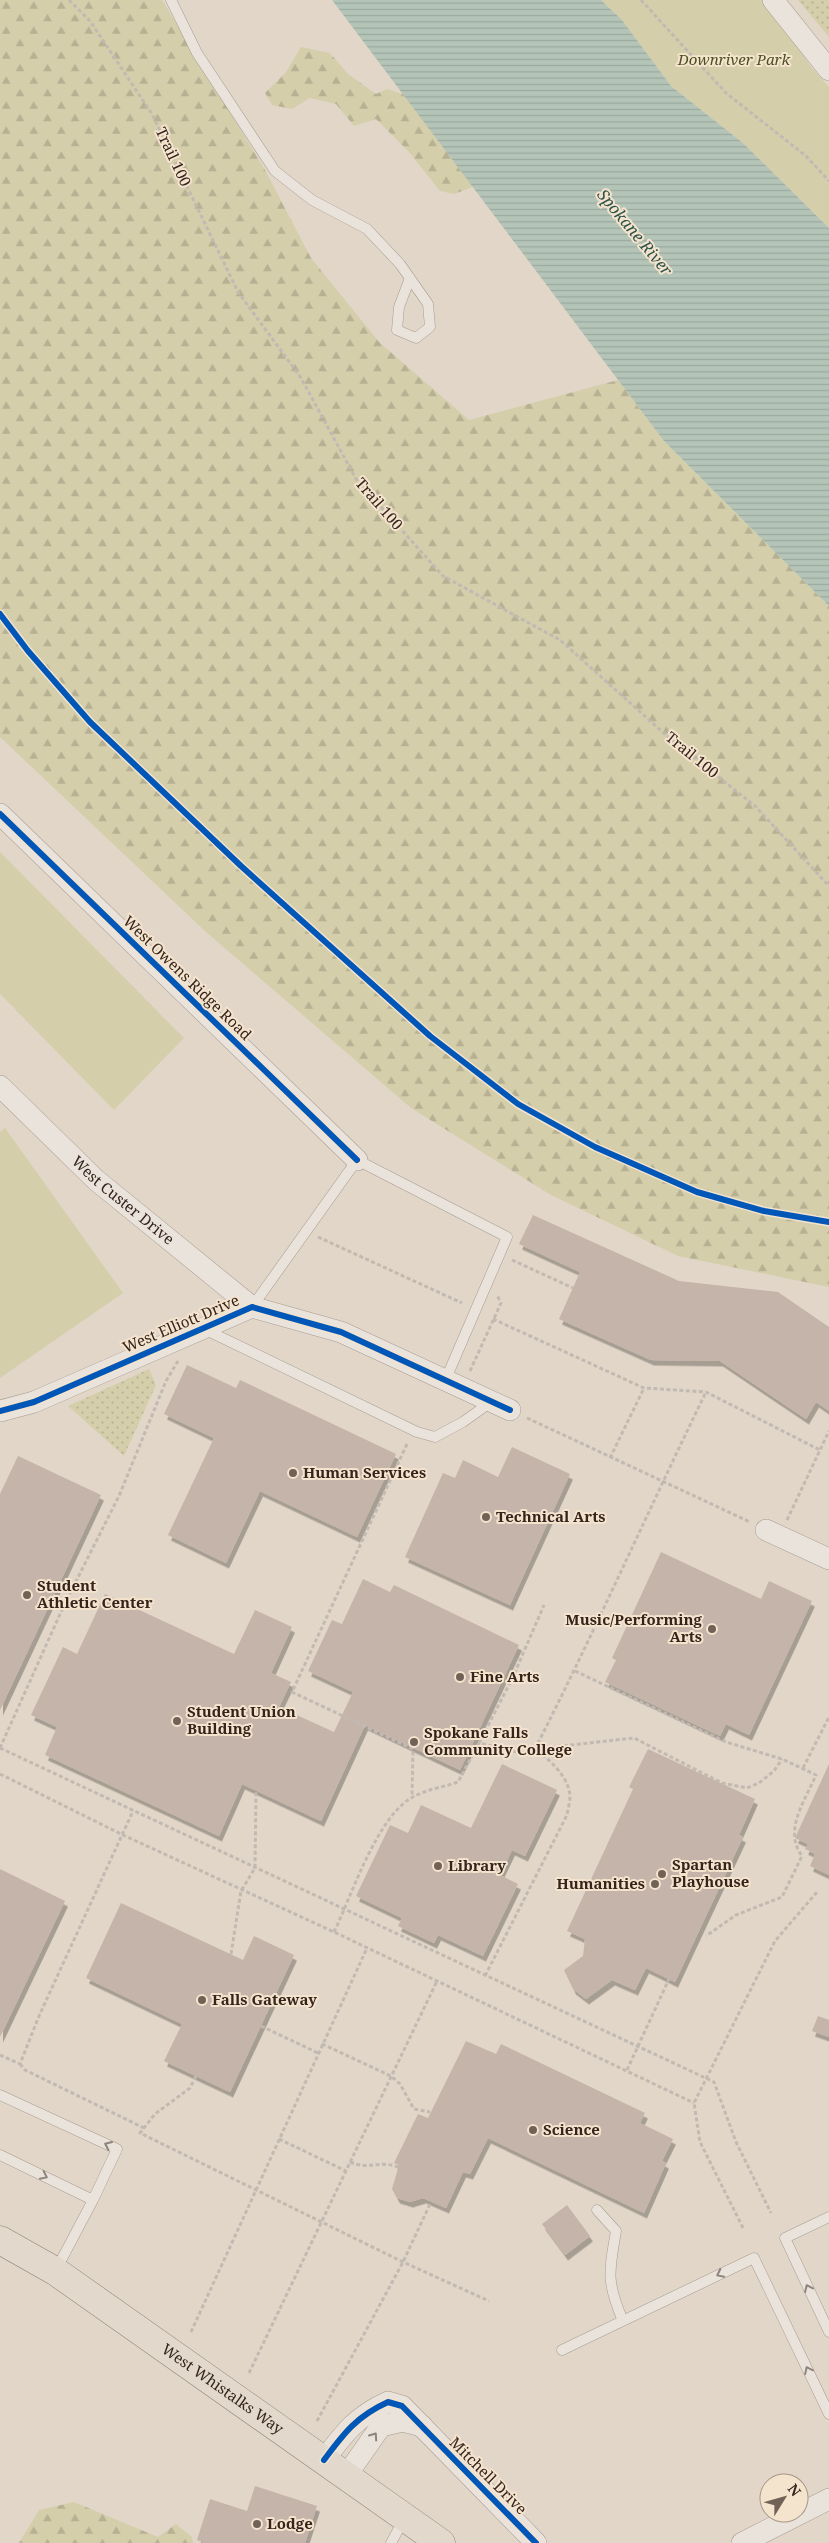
<svg xmlns="http://www.w3.org/2000/svg" width="829" height="2543" viewBox="0 0 829 2543" font-family="'Noto Serif',serif">
<style>
.grass{fill:url(#grass-dots)}
.forest{fill:url(#forest-firs)}
.park{fill:#d5ceab}
.water{fill:url(#water-rules)}
.building{fill:#c5b4a9;filter:url(#shadow)}
.lines{fill:none;stroke-linecap:round;stroke-linejoin:round}
.lane-casing{stroke:#a69c92;stroke-width:11}
.street-casing{stroke:#a69c92;stroke-width:22}
.primary-casing{stroke:#8c8279;stroke-width:29}
.path{stroke:#c2bab2;stroke-width:3;stroke-dasharray:4 2.5;stroke-linecap:butt}
.lane{stroke:#eae3db;stroke-width:10}
.street{stroke:#eae3db;stroke-width:21}
.primary{stroke:#e2d8cb;stroke-width:28}
.cycleway-casing{stroke:#f4e3cd;stroke-width:9}
.cycleway{stroke:#0057b8;stroke-width:6}
.oneway{stroke:#8f847c}
.poi-dot{fill:#716258;stroke:#f4e3cd;stroke-width:2}
.labels{text-anchor:middle;stroke-width:4;stroke-linejoin:round;paint-order:stroke}
.park-label{font-size:15px;font-style:italic;fill:#4b5023;stroke:#f4e3cd}
.street-label{font-size:15px;fill:#34241c;stroke:#f4e3cd}
.poi-label{font-size:15px;font-weight:bold;fill:#34241c;stroke:#f4e3cd;text-anchor:start}
.water-label{font-size:16px;font-style:italic;fill:#2b534b;stroke:#f4e3cd}
</style>
<defs>
<pattern id="grass-dots" width="8" height="8" patternUnits="userSpaceOnUse" patternTransform="scale(1.25)"><rect width="8" height="8" fill="#d5ceab"/><path d="M2 2h.1M6 6h.1" fill="none" stroke="#b7b193" stroke-width="1.8" stroke-linecap="round"/></pattern>
<pattern id="forest-firs" width="22" height="20" patternUnits="userSpaceOnUse" patternTransform="scale(1.25)"><rect width="22" height="20" fill="#d5ceab"/><path d="M5 1l3.5 6h-7zM16 11l3.5 6h-7z" fill="#b7b193"/></pattern>
<pattern id="water-rules" width="6" height="5" patternUnits="userSpaceOnUse" patternTransform="scale(1.25)"><rect width="6" height="5" fill="#b4c5b8"/><path d="M0 2.5h6" fill="none" stroke="#9ba99e"/></pattern>
<filter id="shadow"><feDropShadow dx="3" dy="5.5" stdDeviation="0" flood-color="#0004"/></filter>
</defs>
<rect width="100%" height="100%" fill="#e2d6c8"/>
<path class="grass" d="M798,0h31v37z
M149,1369l7,16 -32,71 -56,-50z"/>
<path class="forest" d="M0,0h162l103,170 46,88 68,84 90,78 149,-40 46,61 165,165v681l-151,-31 -127,-61 -140,-87 -205,-176 -206,-195z
M301,47l29,6 18,21 28,20 11,-5 16,5 70,93 -19,7 -14,-3 -31,-39 -33,-33 -22,7 -18,-22 -26,-6 -18,11 -20,-4 -7,-12 21,-21z
M74,2502l84,35 18,-13 16,13 1,6h-174l20,-33z"/>
<path class="park" d="M601,0h165l45,67 18,20v141l-86,-85 -72,-57 -49,-66z
M0,852l184,186 -70,72 -114,-116z
M5,1128l118,165 -123,85v-246z"/>
<path class="water" d="M332,0h269l21,20 49,66 72,57 86,85v378l-165,-165z"/>
<path class="building" d="M533,1215l146,66 99,11 51,35v84l-13,-9 -10,17 -86,-58 -69,-1 -92,-41 21,-47 -61,-28z
M187,1365l49,23 4,-8 156,74 -39,83 -97,-46 -34,72 -58,-28 46,-97 -50,-24z
M512,1447l58,27 -60,131 -105,-48 38,-84 12,5 8,-18 35,17z
M18,1456l83,39 -101,215v-216z
M661,1552l100,47 8,-18 43,20 -63,134 -23,-11 -6,12 -115,-54 11,-22 -4,-2z
M363,1579l27,13 4,-7 125,60 -59,125 -95,-45 -44,96 -79,-37 -23,52 -174,-81 12,-28 -26,-12 32,-68 14,7 28,-60 129,60 21,-44 37,17 -21,46 20,9 -12,25 55,25 19,-40 -45,-21 24,-51 10,4z
M648,1749l107,50 -16,36 4,2 -68,145 -29,-14 -11,22 -23,-10 -26,19 -13,-10 -9,-19 19,-14 2,-17 -18,-8 66,-142 -4,-2z
M502,1764l55,26 -32,66 -13,-6 -12,25 18,9 -35,72 -45,-21 -4,8 -36,-17 4,-8 -46,-22 34,-71 18,8 13,-28 50,23z
M829,1764v111l-19,-9 5,-12 -10,-5 3,-5 -13,-6z
M0,1869l65,32 -65,136z
M121,1903l122,57 11,-24 40,19 -64,137 -66,-31 18,-37 -96,-46z
M818,2016l11,4v17l-17,-6z
M466,2041l30,13 5,-10 144,69 -5,10 33,16 -11,22 4,2 -22,50 -156,-75 -18,36 -7,-2 -17,36 -23,-10 -13,4 -13,-4 -5,-9 7,-24 -5,-2 24,-49 10,4z
M567,2205l23,31 -25,19 -23,-31z
M255,2486l62,20 -12,37h-100l-8,-3 13,-41 37,12z"/>
<g class="lines">
<g class="lane-casing">
<path id="lane" d="M171,0l26,53 78,118 37,29 55,29 33,35 28,40 2,23 -14,11 -19,-8 2,-23 11,-29
M252,1307l105,-147 150,77 -62,144
M204,1329l213,103 18,5 28,-15 28,-20
M0,2095l117,54 -24,51 -37,70
M0,2155l93,45
M597,2210l19,21c-7,41 -10,50 7,90
M829,2217l-44,21 44,94
M562,2350l192,-92 75,156
M391,2543l14,-26"/>
</g>
<g class="street-casing">
<g id="street">
<path d="M773,0l56,70"/>
<path d="M0,814l357,346"/>
<path id="s1" d="M0,1086l96,94 156,127"/>
<path d="M0,1411l34,-9 218,-95 89,25 169,78"/>
<path d="M766,1530l63,29"/>
<path d="M324,2460c20,-27 33,-44 64,-58l14,4 134,137"/>
<path d="M346,2476l35,-50 22,-5 19,5"/>
<path d="M742,2543l87,-44"/>
</g>
</g>
<g class="primary-casing">
<g id="primary">
<path id="s2" d="M0,2240l55,31 386,272"/>
</g>
</g>
<path class="path" d="M69,0l21,21 62,93 86,178 63,86 55,101 87,97 117,64 107,96 88,70 74,80
M641,0l85,93 80,63 23,25
M318,1237l144,66
M512,1260l61,28
M493,1319l151,69 62,4 114,58
M470,1371l31,-68 -4,-8
M527,1418l223,104
M407,1444l-115,248 121,57 -1,48
M610,1458l34,-70
M787,1520l42,-89
M575,1671l151,71 56,17 34,16c-11,26 -33,55 -14,81l-20,41 -46,18 -30,21
M479,1743l33,-64 32,-74
M0,1748l714,334 22,60 35,71
M0,1748l65,-145 54,-107 47,-115 12,-20
M803,1768l26,-51
M0,1774l123,61 211,97 360,171
M334,1932c18,-37 44,-119 81,-136 13,-7 29,-9 43,-14l21,-39 46,11 10,-5 99,-11 88,45 25,5 12,-5 15,-12 8,-12
M231,1954l10,-63 14,-23 1,-78
M485,1976l82,-161c1,-6 3,-13 3,-19 -1,-19 -21,-37 -35,-47 60,-118 113,-238 171,-357
M261,2026l57,27
M322,2044l69,32 9,8 14,25 16,3
M0,2055l20,9 19,-48 94,-205
M20,2064l5,6 119,58
M627,2070l42,-91
M196,2076l-6,12 -35,26 -15,19 263,129 86,39
M279,2139l67,32
M350,2162c21,9 29,-4 53,7
M743,2228l-43,-86 -6,-39 81,-162 42,-49
M191,2332l176,-384
M249,2373l188,-392
M317,2421l86,-159 28,-60"/>
<use href="#lane" class="lane"/>
<use href="#street" class="street"/>
<use href="#primary" class="primary"/>
<g class="cycleway-casing">
<path id="cycleway" d="M0,614l28,37 62,71 151,144 189,170 88,68 77,43 102,45 67,19 65,11
M0,814l357,346
M0,1411l34,-9 218,-95 89,25 169,78
M324,2460c20,-27 33,-44 64,-58l14,4 134,137"/>
</g>
<use href="#cycleway" class="cycleway"/>
</g>
<defs><path id="oneway-chevron" d="M-2-3.5L2.5 0L-2 3.5" fill="none" stroke-width="1.6" stroke-linecap="round" stroke-linejoin="round" transform="scale(1.25)"/></defs>
<g class="oneway">
<use href="#oneway-chevron" transform="translate(108 2145) rotate(-155)"/>
<use href="#oneway-chevron" transform="translate(44 2176) rotate(26)"/>
<use href="#oneway-chevron" transform="translate(720 2274) rotate(154)"/>
<use href="#oneway-chevron" transform="translate(808 2288) rotate(-115)"/>
<use href="#oneway-chevron" transform="translate(808 2370) rotate(-116)"/>
<use href="#oneway-chevron" transform="translate(374 2436) rotate(-55)"/>
</g>
<g class="poi-dot">
<circle cx="293" cy="1473" r="5"/>
<circle cx="486" cy="1517" r="5"/>
<circle cx="27" cy="1595" r="5"/>
<circle cx="712" cy="1629" r="5"/>
<circle cx="460" cy="1677" r="5"/>
<circle cx="177" cy="1721" r="5"/>
<circle cx="414" cy="1742" r="5"/>
<circle cx="438" cy="1866" r="5"/>
<circle cx="662" cy="1874" r="5"/>
<circle cx="655" cy="1884" r="5"/>
<circle cx="202" cy="2000" r="5"/>
<circle cx="533" cy="2130" r="5"/>
<circle cx="257" cy="2524" r="5"/>
</g>
<g class="labels">
<g class="park-label">
<text x="734" y="65">Downriver Park</text>
</g>
<g class="street-label">
<text transform="translate(173 157) rotate(65)" y="5">Trail 100</text>
<text transform="translate(379 504) rotate(49)" y="5">Trail 100</text>
<text transform="translate(692 755) rotate(39)" y="5">Trail 100</text>
<text transform="translate(187 978) rotate(44)" y="5">West Owens Ridge Road</text>
<text dy="5" stroke="none"><textPath href="#s1" startOffset="168">West Custer Drive</textPath></text>
<text transform="translate(181 1324) rotate(-23)" y="5">West Elliott Drive</text>
<text dy="5" stroke="none"><textPath href="#s2" startOffset="268">West Whistalks Way</textPath></text>
<text transform="translate(488 2476) rotate(45)" y="5">Mitchell Drive</text>
</g>
<g class="poi-label">
<text x="303" y="1478">Human Services</text>
<text x="496" y="1522">Technical Arts</text>
<text x="37" y="1591">Student<tspan x="37" dy="17">Athletic Center</tspan></text>
<text x="702" y="1625" text-anchor="end">Music/Performing<tspan x="702" dy="17">Arts</tspan></text>
<text x="470" y="1682">Fine Arts</text>
<text x="187" y="1717">Student Union<tspan x="187" dy="17">Building</tspan></text>
<text x="424" y="1738">Spokane Falls<tspan x="424" dy="17">Community College</tspan></text>
<text x="672" y="1870">Spartan<tspan x="672" dy="17">Playhouse</tspan></text>
<text x="448" y="1871">Library</text>
<text x="645" y="1889" text-anchor="end">Humanities</text>
<text x="212" y="2005">Falls Gateway</text>
<text x="543" y="2135">Science</text>
<text x="267" y="2529">Lodge</text>
</g>
<g class="water-label">
<text transform="translate(635 232) rotate(50)" y="6">Spokane River</text>
</g>
</g>
<g transform="translate(784 2498) rotate(53)"><circle r="24" fill="#f4e3cd" stroke="#a79786"/>
<path d="M0-4L9 19L0 12L-9 19Z" fill="#716258"/>
<text y="-8" font-size="14" font-weight="bold" text-anchor="middle" fill="#34241c">N</text>
</g>
</svg>
